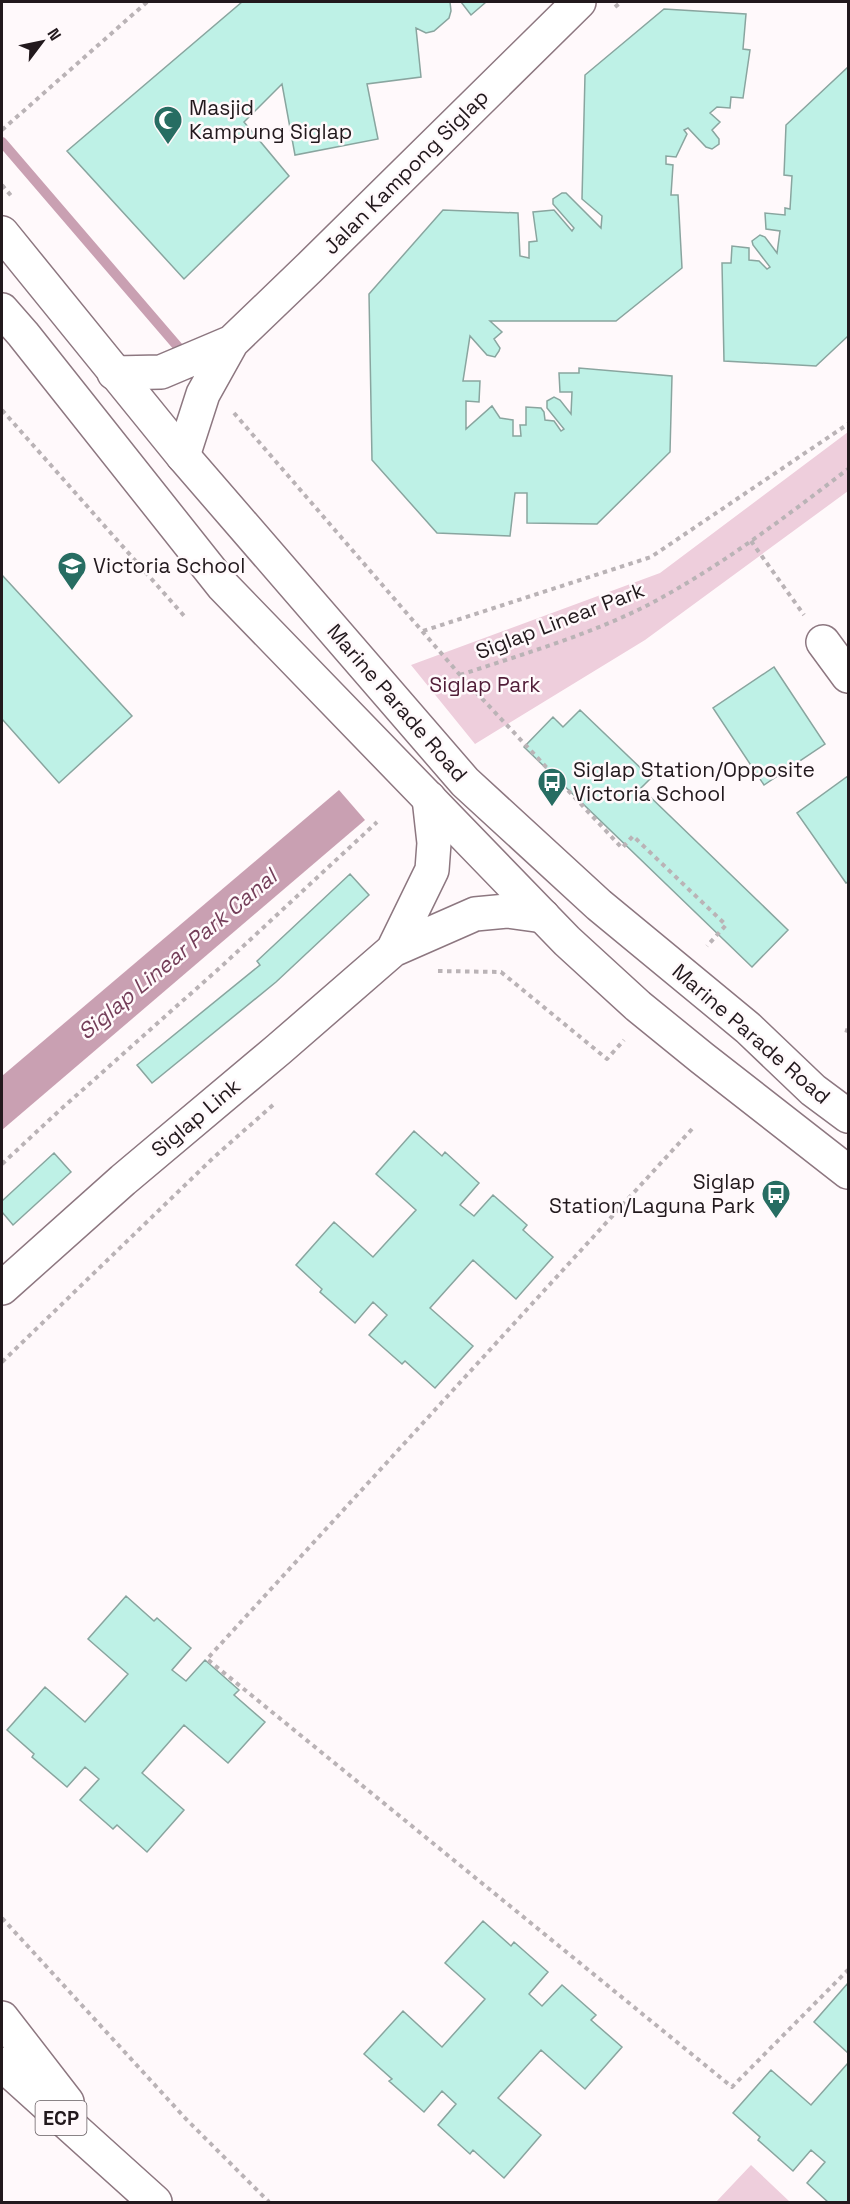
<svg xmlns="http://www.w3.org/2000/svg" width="850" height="2204" viewBox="0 0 850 2204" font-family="'Space Grotesk',sans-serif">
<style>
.green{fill:#eecedc}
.water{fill:#c9a0b2}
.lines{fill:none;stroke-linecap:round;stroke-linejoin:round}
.stream{stroke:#c9a0b2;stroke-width:10}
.building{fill:#bef1e6;stroke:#89a59f;stroke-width:1.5}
.minor-casing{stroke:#8d7780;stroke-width:36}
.primary-casing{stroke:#8d7780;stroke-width:36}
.motorway-casing{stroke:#8d7780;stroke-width:36}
.path{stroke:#bab3b6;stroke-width:4;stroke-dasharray:4.5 4.5;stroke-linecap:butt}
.minor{stroke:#fff;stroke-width:33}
.primary{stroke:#fff;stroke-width:33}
.motorway{stroke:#fff;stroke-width:33}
.labels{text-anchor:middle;stroke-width:5;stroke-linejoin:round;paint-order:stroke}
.shield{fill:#fff9fb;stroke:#645c60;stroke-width:1.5}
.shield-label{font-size:20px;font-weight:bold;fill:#22191d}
.poi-label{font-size:21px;fill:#22191d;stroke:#fff9fb;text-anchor:start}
.street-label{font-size:21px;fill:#22191d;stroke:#fff9fb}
.park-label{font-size:21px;fill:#511d38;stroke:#fff9fb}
.water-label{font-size:22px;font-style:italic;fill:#743e59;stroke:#fff9fb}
</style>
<rect width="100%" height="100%" fill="#fff9fb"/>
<path class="green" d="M848,432v59l-203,149 -170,104 -64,-79 249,-92z
M751,2165l39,37h-74z"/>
<path class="water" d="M339,790l26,30 -363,310v-54z"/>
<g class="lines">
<path class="stream" d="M2,142l177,206"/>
</g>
<path class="building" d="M242,2h208l1,9 -2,7 -15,13 -8,2 -10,-5 5,49 -54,7 11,55 -83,16 -13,-71 -38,38 45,54 -105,103 -117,-128z
M461,2h25l-15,13z
M664,9l82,5 -3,35 7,1 -7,48 -12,-1 -1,11 -13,-1 -7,6 10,9 -8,8 7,9v5l-7,5 -6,-2 -18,-19 -4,2 3,4 -11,23 -10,-1v8l7,1 -2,30h7l4,73 -66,53h-126l12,11 -8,7 6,9 -1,3 -4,6 -8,-2 -17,-19 -7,45h17l-1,21 -13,-1v28l26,-23 8,12 13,2v16h8l-1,-11h6v-18l15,1 3,4 1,8 9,1 7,10 3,-2 -17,-21v-7l7,-4 6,3 11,14 1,-22h-12l-1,-19h20v-5l93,8 -2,76 -73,72 -70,-1v-30h-12l-5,43 -73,-3 -65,-73 -3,-166 74,-84 75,3 2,43 9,2v-16l8,-1 -4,-29 21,-2 18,21 2,-3 -21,-24v-5l9,-6h4l35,35 1,-12 -20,-17 3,-124z
M848,67v269l-32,30 -92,-5 -2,-98h9l1,-17 17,2v12l10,1 8,8 3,-2 -17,-22 -1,-4 8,-6 5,2 12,16 3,-22 -14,-2 -1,-16 20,2v-7l5,1 2,-33 -8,-1 2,-50z
M2,575l130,141 -73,67 -57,-64z
M774,667l51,77 -61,41 -51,-77z
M580,710l71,68 -10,10 147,142 -36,37 -228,-220 29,-30 10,10z
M848,776v106l-2,1 -49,-70z
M350,874l19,21 -93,87 -124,101 -15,-18 123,-100 -3,-4z
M414,1131l28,25 3,-4 34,31 -19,22 14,11 19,-21 34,30 -4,5 30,27 -37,42 -43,-39 -43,48 43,38 -38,42 -30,-27 -3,3 -33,-29 18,-20 -14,-13 -18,21 -35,-31 2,-3 -26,-24 38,-43 39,35 43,-47 -40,-36z
M54,1153l17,19 -58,53 -11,-13v-11z
M126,1596l28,25 3,-3 34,30 -19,22 14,11 19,-21 34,30 -5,5 31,27 -37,41 -44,-38 -42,48 42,37 -37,42 -30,-27 -4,4 -33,-29 19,-21 -14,-12 -18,20 -35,-30 2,-3 -27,-24 38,-43 40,35 43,-48 -40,-35z
M483,1921l28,25 3,-4 34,30 -19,22 13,12 20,-21 34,30 -5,5 31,27 -37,42 -44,-39 -43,48 43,37 -37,43 -31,-28 -3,4 -32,-29 18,-21 -14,-13 -18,21 -35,-31 3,-2 -28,-25 39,-43 39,36 43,-48 -40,-36z
M848,1983v70l-34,-31z
M848,2063v139h-20l-21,-19 18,-21 -14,-12 -18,21 -35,-31 2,-3 -27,-24 38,-43 40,35z"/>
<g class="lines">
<g class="minor-casing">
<path id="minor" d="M114,373l47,-1 71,-30
M183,456l20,-62 29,-52 77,-74 270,-266
M823,642l25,34
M393,950l39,-80 2,-27 -5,-45
M2,1288l121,-108 156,-131 114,-99 82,-36 32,-3 36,5"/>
</g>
<g class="primary-casing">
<path id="primary" d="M2,233l181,223 282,326 134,123 149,123 65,62 35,26
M2,310l21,24 200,252 344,355 71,65 64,52 146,114"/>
</g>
<g class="motorway-casing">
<path id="motorway" d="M2,2018l65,84
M2,2064l153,138"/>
</g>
<path class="path" d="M615,7l6,-5
M2,130l145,-128
M2,185l11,13
M2,410l184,208
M234,413l226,262 162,173 11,-12 93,89 -19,21
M751,541l53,74
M423,631l228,-74 197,-133
M460,675c63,-21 129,-40 188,-70 72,-38 136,-87 200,-136
M438,971l63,1 106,87 17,-19
M845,1030l3,1
M692,1129l-485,530 525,428 116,-117
M2,1164l58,-54 164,-146 153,-142
M2,1362l211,-204 60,-53
M2,1918l184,201 83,83"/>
<use href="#minor" class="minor"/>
<use href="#primary" class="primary"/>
<use href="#motorway" class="motorway"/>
</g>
<defs>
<g id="mosque-pin" transform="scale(1.5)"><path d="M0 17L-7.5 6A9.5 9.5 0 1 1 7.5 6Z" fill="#276d62" stroke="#fff9fb"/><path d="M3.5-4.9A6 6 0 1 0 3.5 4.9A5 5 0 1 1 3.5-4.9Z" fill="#fff"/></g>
<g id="university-pin" transform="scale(1.5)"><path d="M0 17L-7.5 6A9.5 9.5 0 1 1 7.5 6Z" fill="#276d62" stroke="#fff9fb"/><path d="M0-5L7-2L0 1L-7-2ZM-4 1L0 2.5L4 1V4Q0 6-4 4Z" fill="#fff"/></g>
<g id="bus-pin" transform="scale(1.5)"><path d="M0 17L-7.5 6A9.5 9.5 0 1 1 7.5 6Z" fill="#276d62" stroke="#fff9fb"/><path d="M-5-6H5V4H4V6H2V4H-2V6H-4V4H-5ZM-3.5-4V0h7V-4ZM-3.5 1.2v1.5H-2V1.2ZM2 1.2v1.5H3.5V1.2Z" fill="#fff"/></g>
</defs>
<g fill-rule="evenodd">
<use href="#mosque-pin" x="168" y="120"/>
<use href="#university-pin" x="72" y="566"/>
<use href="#bus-pin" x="552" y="782"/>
<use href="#bus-pin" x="776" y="1194"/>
</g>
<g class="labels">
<rect class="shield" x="35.5" y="2101" width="51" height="34" rx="4.5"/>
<g class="shield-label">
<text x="61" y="2125">ECP</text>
</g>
<g class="poi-label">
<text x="189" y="115">Masjid<tspan x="189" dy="24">Kampung Siglap</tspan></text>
<text x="93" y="573">Victoria School</text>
<text x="573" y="777">Siglap Station/Opposite<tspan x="573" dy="24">Victoria School</tspan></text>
<text x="755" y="1189" text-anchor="end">Siglap<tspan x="755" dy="24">Station/Laguna Park</tspan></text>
</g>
<g class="street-label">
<text transform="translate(406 172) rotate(-45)" y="7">Jalan Kampong Siglap</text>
<text transform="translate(560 621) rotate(-21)" y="7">Siglap Linear Park</text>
<text transform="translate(397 703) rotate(49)" y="7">Marine Parade Road</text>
<text transform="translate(751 1034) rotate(41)" y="7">Marine Parade Road</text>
<text transform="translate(196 1118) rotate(-40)" y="7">Siglap Link</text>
</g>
<g class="park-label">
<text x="485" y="692">Siglap Park</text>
</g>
<g class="water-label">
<text transform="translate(177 954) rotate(-40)" y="8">Siglap Linear Park Canal</text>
</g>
</g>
<rect width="850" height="2204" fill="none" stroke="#22191d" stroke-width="6"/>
<g transform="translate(42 42) rotate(58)" stroke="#fff9fb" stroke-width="4.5" paint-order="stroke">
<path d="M0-4.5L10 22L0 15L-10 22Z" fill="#22191d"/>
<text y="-9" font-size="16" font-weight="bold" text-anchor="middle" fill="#22191d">N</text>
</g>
</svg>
